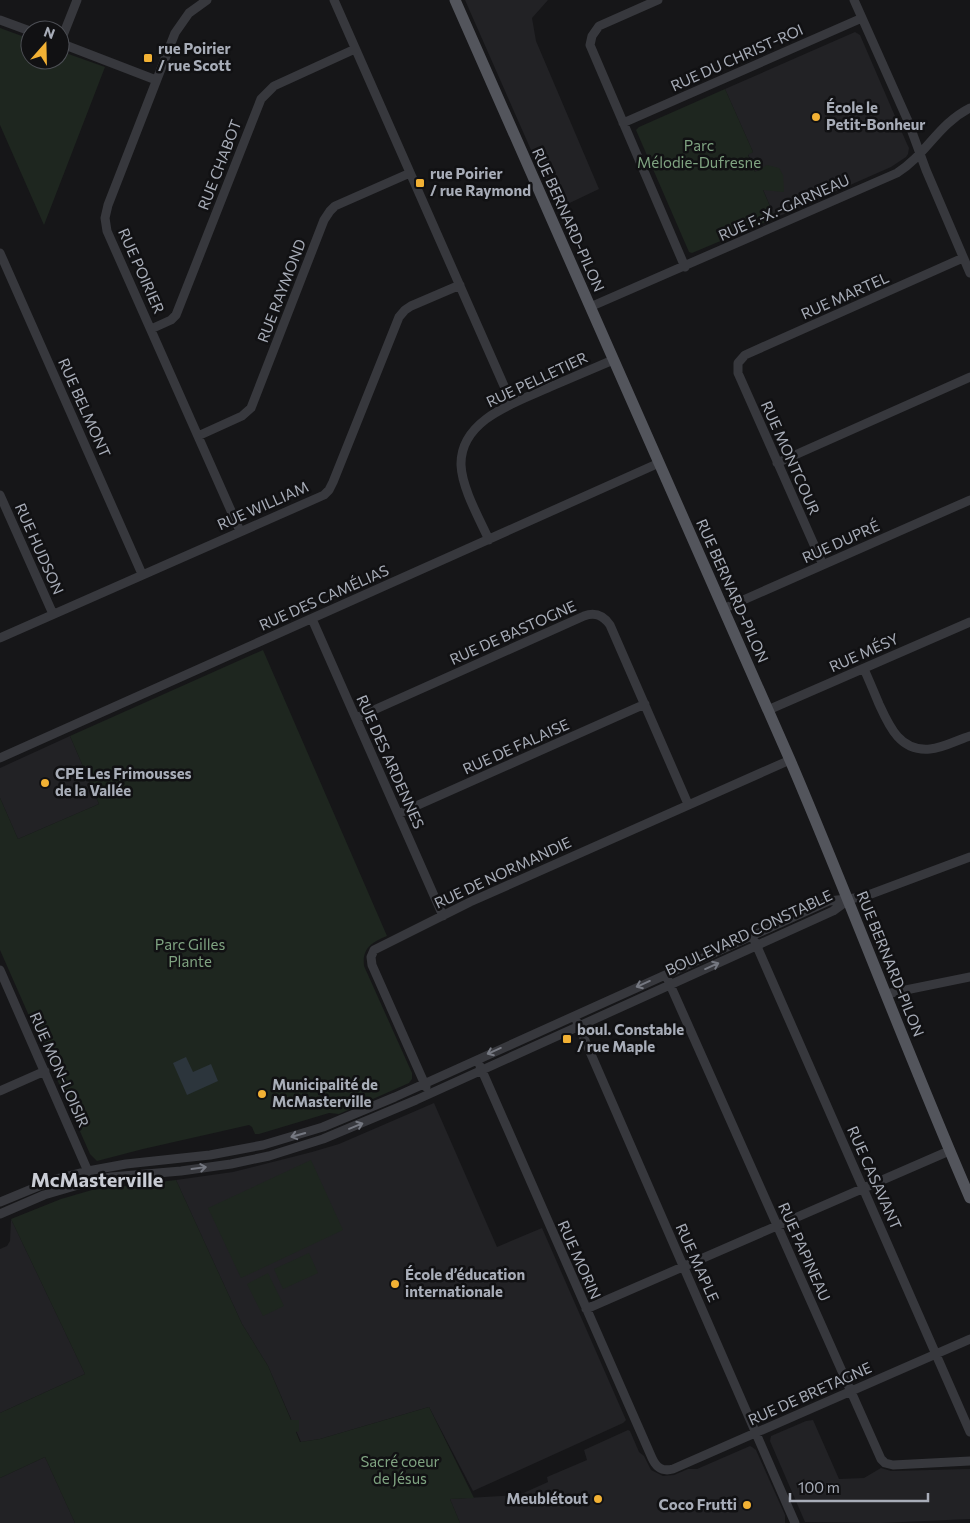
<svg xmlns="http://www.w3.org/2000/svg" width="970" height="1523" viewBox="0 0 970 1523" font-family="Commissioner,sans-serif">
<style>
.built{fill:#222225}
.green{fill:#1e261f}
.water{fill:#2c353c}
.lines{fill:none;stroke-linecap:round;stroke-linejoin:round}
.minor{stroke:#37383d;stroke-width:9}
.major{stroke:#53555c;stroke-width:11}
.oneway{stroke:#757881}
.poi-dot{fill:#f2b134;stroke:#111113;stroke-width:2}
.labels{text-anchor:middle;stroke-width:5;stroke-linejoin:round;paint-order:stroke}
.poi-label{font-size:15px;font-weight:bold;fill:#a8adb8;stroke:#111113;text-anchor:start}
.street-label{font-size:15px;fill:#a8adb8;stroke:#111113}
.park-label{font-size:15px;fill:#7fa381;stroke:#111113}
.district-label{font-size:20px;font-weight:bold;fill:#c9ccd4;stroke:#111113}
</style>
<rect width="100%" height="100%" fill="#161618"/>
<path class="built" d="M465,0h83l-16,18 4,23 63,148 -42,20z
M855,32l5,3 47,109 2,4 -1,6 -2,3 -15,10 -116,51 -27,-64 5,-2 -28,-63z
M70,736l29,68 -81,35 -18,-41v-30z
M434,1103l63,144 45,-19 84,192 -3,3 -150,68 -44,-84 -109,32 -19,3 -33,-76 -26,-42 -66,-144 57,-8 79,-20 27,-8z
M11,1219l74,155 -85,39v-164l7,-3 3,-5z
M813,1420l26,59 25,-1 17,-10 10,3 79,-2v50l-90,4 -75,-1 -35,-81 1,-5 35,-15z
M628,1430l2,1 9,21 5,4 7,14 12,6 11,-1 14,-6h9l53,-23 2,1 4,3 29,65v8h-325l-10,-24 69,-4 29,-13 -1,-5 40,-17 -3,-10z
M45,1457l30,66h-75v-45z"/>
<path class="green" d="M0,28l30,11v21h30v-9l45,16 -61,158 -44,-100z
M725,89l28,63 -5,3 7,17 12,-7 12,3 4,7 1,17 -21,-2 12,28 -83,35 -3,-1 -53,-122 3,-3z
M263,650l124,286c-15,6 -25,12 -23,30l48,107v6l-3,4 -70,31 -10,-1 -70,21h-4l-3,-7 -3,-2 -106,24 -46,12 -7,-7 -90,-204v-152l18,41 81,-35 -29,-68z
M311,1160l32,70 -102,48 -33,-70z
M176,1180l66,144 26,42 23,54h8v11l-3,1 4,10 20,-3 109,-32 45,91 -24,1 10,24h-385l-30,-66 -45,21v-65l85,-39 -74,-155 50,-20 31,-9z
M309,1253l9,20 -35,16 -9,-20z
M268,1273l16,33 -21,10 -16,-32z"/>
<path class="water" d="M186,1057l7,15 18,-8 7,17 -31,14 -14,-32z"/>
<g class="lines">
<path class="minor" d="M207,0l-18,13 -14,20 -67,172 -3,13 2,13 133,300
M334,0l178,404
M658,0l-59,26 -7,10 -2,9 95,222
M854,0l54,121 18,49 44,103
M0,20l30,11
M60,43l96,37
M60,43l17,-43
M623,123l239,-105
M0,253l142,321
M590,307l307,-134c29,-18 41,-49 73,-65
M151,329l20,-9 5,-5 85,-216 13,-13 81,-37
M198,436l44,-20 9,-8 73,-188 6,-9 5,-5 75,-33
M777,463l193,-86
M0,495l53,119
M489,540c-10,-22 -27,-52 -28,-75 -1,-46 56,-63 89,-78 21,-9 42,-18 63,-27
M823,565l-85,-192v-10l7,-8 218,-97
M723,609l247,-109
M312,619l131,297
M0,638l324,-143 5,-5 4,-8 66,-165 6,-7 6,-4 49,-21
M864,669c5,11 10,23 15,35 10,22 21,48 51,45 13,-1 27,-9 40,-13
M768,710l202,-88
M356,718l228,-102c11,-4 19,-1 26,9l78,179
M0,758l659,-295
M398,814l247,-110
M755,942l215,490
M0,970l90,206
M668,980l213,479 4,4 8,2 77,-4
M886,994l84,-17
M577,1022l218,501
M480,1066l172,392c4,9 10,14 21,11l297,-130
M426,1087l-54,-122 -1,-8 3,-7 96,-48 320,-142
M0,1091l45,-20
M0,1202l56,-23 32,-8 38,-7 84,-9 53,-10 60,-18 72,-30 434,-196 34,-4 107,-40
M0,1214l44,-19 48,-14 19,-4 70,-6 50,-7 38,-8 54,-17 93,-39 417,-189 15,-11
M586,1309l363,-158"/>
<path class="major" d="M455,0l335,760c62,145 117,293 180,438"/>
</g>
<defs><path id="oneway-shaft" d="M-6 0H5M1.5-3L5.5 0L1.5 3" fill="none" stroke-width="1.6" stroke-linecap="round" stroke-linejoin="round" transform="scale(1.25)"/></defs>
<g class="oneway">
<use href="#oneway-shaft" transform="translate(712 966) rotate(-24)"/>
<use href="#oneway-shaft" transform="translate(643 984) rotate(156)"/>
<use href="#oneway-shaft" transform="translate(494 1051) rotate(156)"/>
<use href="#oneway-shaft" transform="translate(356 1126) rotate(-22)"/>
<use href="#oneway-shaft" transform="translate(298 1135) rotate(164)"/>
<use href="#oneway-shaft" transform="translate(199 1168) rotate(-8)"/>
</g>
<g class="poi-dot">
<rect x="143" y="53" width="10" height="10" rx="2.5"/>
<circle cx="816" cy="117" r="5"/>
<rect x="415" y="178" width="10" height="10" rx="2.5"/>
<circle cx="45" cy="783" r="5"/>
<rect x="562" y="1034" width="10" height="10" rx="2.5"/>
<circle cx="262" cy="1094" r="5"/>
<circle cx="395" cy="1284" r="5"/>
<circle cx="598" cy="1499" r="5"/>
<circle cx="747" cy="1505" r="5"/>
</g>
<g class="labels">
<g class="poi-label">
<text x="158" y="54">rue Poirier<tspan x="158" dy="17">/ rue Scott</tspan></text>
<text x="826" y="113">École le<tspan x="826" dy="17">Petit-Bonheur</tspan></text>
<text x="430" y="179">rue Poirier<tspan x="430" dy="17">/ rue Raymond</tspan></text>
<text x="55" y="779">CPE Les Frimousses<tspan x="55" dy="17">de la Vallée</tspan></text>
<text x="577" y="1035">boul. Constable<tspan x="577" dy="17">/ rue Maple</tspan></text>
<text x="272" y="1090">Municipalité de<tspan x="272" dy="17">McMasterville</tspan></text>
<text x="405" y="1280">École d’éducation<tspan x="405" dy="17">internationale</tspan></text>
<text x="588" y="1504" text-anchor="end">Meublétout</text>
<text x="737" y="1510" text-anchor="end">Coco Frutti</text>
</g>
<g class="street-label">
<text transform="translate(737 58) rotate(-24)" y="5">RUE DU CHRIST-ROI</text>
<text transform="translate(220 165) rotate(-69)" y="5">RUE CHABOT</text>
<text transform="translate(784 208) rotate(-24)" y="5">RUE F.-X.-GARNEAU</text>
<text transform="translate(568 220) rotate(66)" y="5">RUE BERNARD-PILON</text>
<text transform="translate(141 271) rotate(66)" y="5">RUE POIRIER</text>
<text transform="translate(282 291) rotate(-69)" y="5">RUE RAYMOND</text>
<text transform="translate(845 296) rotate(-24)" y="5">RUE MARTEL</text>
<text transform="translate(537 380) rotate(-25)" y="5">RUE PELLETIER</text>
<text transform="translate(84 408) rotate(66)" y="5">RUE BELMONT</text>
<text transform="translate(790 458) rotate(66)" y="5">RUE MONTCOUR</text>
<text transform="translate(263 506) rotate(-24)" y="5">RUE WILLIAM</text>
<text transform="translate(841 542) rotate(-24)" y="5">RUE DUPRÉ</text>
<text transform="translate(39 549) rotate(66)" y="5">RUE HUDSON</text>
<text transform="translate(732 591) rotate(66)" y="5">RUE BERNARD-PILON</text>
<text transform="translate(324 598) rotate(-24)" y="5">RUE DES CAMÉLIAS</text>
<text transform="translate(513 633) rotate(-24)" y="5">RUE DE BASTOGNE</text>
<text transform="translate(864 653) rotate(-24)" y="5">RUE MÉSY</text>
<text transform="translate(516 747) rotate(-24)" y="5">RUE DE FALAISE</text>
<text transform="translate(390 762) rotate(66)" y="5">RUE DES ARDENNES</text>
<text transform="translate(503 873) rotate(-25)" y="5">RUE DE NORMANDIE</text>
<text transform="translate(749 933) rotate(-25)" y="5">BOULEVARD CONSTABLE</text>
<text transform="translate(890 964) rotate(68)" y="5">RUE BERNARD-PILON</text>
<text transform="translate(59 1070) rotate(66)" y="5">RUE MON-LOISIR</text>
<text transform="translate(874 1178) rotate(66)" y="5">RUE CASAVANT</text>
<text transform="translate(804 1252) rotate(66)" y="5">RUE PAPINEAU</text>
<text transform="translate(579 1260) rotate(66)" y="5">RUE MORIN</text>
<text transform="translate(697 1263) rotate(66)" y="5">RUE MAPLE</text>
<text transform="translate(810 1394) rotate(-24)" y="5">RUE DE BRETAGNE</text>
</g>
<g class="park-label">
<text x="699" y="151">Parc<tspan x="699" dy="17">Mélodie-Dufresne</tspan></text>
<text x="190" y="950">Parc Gilles<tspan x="190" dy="17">Plante</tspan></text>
<text x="400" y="1467">Sacré coeur<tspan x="400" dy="17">de Jésus</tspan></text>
</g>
<g class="district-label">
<text x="97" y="1187">McMasterville</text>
</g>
</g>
<g transform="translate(45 45) rotate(20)"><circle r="24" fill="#111113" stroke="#4d4f55"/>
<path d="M0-4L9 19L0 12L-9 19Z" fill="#f2b134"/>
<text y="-8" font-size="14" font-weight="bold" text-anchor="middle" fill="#a8adb8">N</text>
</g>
<path d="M790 1493v8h138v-8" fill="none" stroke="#a8adb8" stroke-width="2.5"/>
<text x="798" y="1493" font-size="15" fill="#a8adb8" stroke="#111113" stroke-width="4" paint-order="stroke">100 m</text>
</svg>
